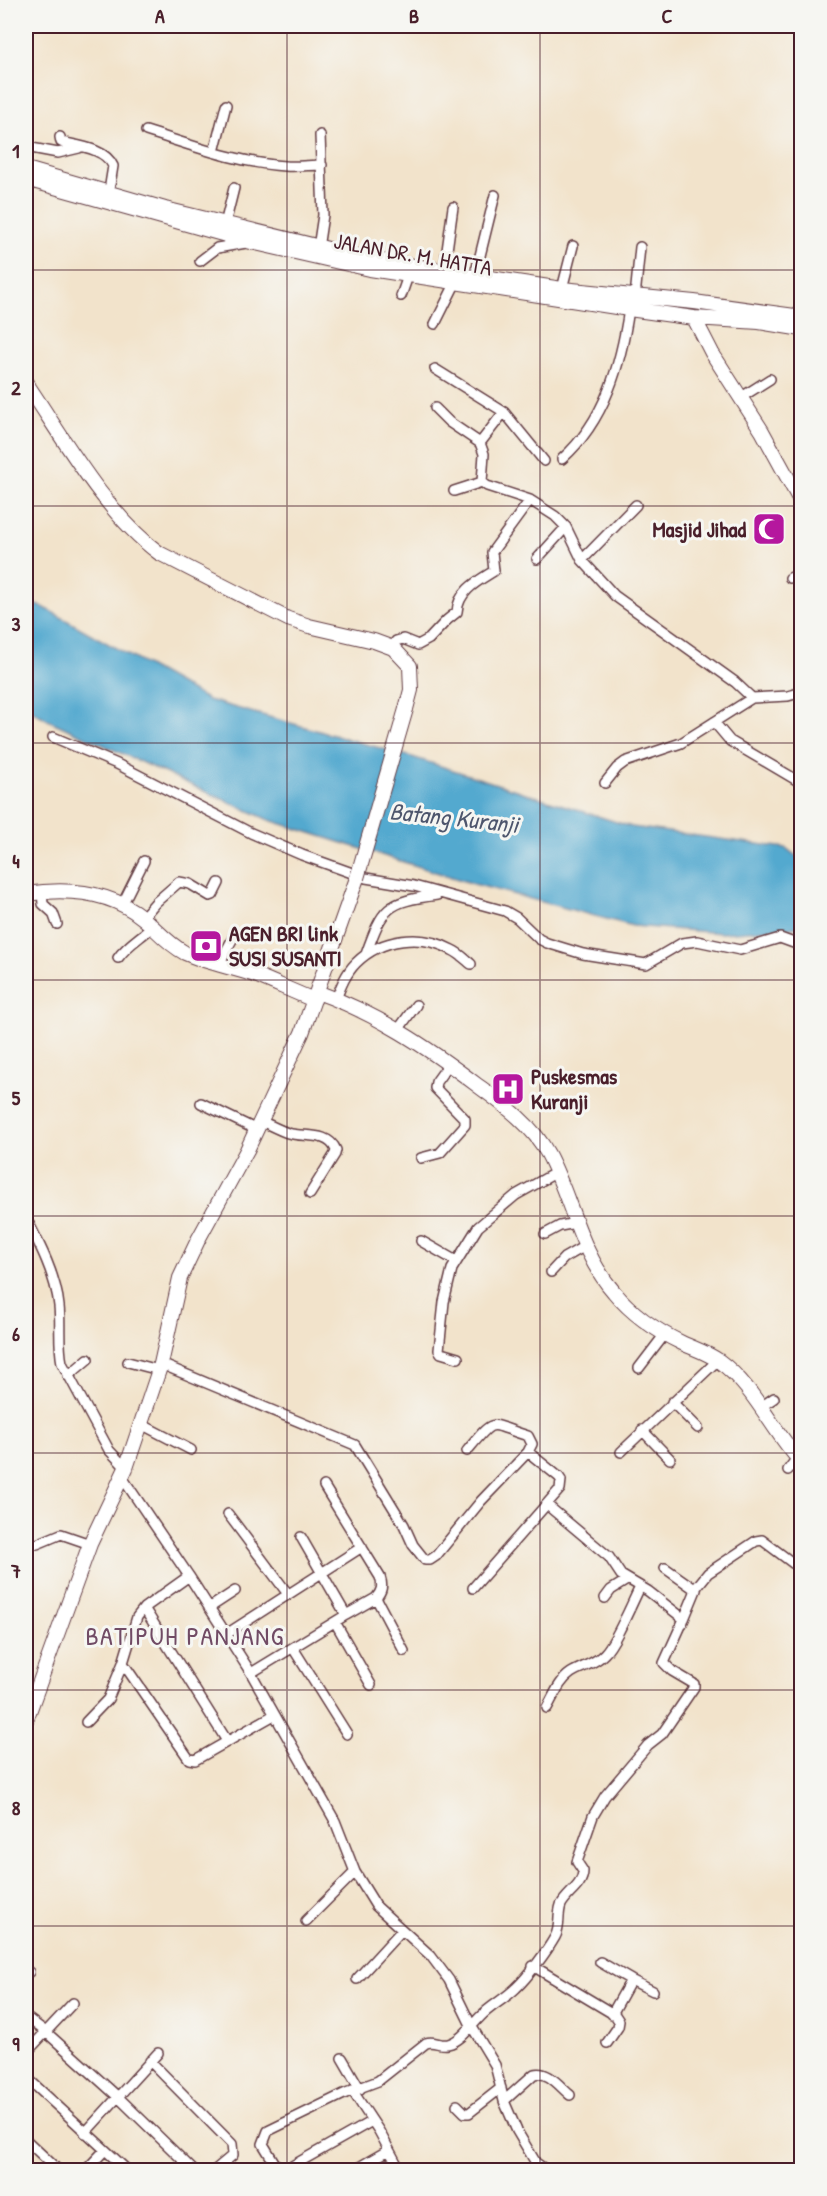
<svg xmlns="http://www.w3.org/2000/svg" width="827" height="2196" viewBox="0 0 827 2196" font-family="'Patrick Hand',sans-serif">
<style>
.water{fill:#53a9cf;stroke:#4e647d;stroke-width:1.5}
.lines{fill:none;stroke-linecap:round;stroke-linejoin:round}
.street-casing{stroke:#633c43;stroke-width:12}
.secondary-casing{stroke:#633c43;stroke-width:16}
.street{stroke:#fff;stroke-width:9}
.secondary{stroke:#fff;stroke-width:14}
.secondary-bridge-casing{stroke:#633c43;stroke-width:16;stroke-linecap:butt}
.secondary-bridge{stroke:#fff;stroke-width:14}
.grid{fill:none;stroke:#4a1f2b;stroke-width:1.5;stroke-opacity:0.55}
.labels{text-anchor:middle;stroke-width:6;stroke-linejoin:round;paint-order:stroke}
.street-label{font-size:22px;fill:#4a1f2b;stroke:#f6f6f2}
.poi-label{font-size:22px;font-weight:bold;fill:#4a1f2b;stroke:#f6f6f2;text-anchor:start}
.water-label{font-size:24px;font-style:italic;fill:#4e566d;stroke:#f6f6f2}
.quarter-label{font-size:26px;letter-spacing:1.5px;fill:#714b65;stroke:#f6f6f2}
.neatline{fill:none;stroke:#4a1f2b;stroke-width:2}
.grid-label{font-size:20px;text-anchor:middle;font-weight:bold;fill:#4a1f2b}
</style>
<rect width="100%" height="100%" fill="#f6f6f2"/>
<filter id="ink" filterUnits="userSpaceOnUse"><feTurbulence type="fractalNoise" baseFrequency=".0167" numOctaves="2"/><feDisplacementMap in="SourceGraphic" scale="12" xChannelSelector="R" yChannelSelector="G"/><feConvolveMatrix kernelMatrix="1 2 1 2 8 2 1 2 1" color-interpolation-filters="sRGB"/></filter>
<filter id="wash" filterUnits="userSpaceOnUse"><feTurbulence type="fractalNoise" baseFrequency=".008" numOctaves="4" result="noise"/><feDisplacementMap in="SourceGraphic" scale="24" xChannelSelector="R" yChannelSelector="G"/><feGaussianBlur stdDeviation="1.35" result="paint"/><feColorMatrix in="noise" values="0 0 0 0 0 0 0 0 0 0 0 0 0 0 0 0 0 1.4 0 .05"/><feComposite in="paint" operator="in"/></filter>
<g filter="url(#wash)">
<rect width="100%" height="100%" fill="#f2e3cb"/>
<path class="water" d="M26,602l17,5 165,93 204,57 220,70 154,21 15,12v67l-79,6 -89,-7 -159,-42 -205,-64 -219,-99 -24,-14z"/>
</g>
<g filter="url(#ink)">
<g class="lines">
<g class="street-casing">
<path id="street" d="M146,131c45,14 92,32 139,35 12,1 25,-1 37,-1
M60,137l1,5c17,4 44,6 52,24l-4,25
M26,147l32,6 21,-5
M214,152l12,-47
M225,224l9,-36
M318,248l5,-33 -3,-80
M200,261l17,-13 29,-5
M444,272l9,-65
M475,276l20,-81
M562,289l11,-43
M401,296l7,-20
M635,297l5,-50
M435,324l20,-40
M435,369l69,43 40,49
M740,398l30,-19
M435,408l14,14 31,21
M504,412l-24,31 4,11 -2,28 5,4 43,14 25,16 11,11 16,33 33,36 120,86 17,16
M562,459c43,-38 59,-95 67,-150
M454,491l28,-9
M537,559l29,-32
M582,560l54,-55
M790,578l12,-6
M393,648l3,-7 7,-2 15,6 11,-6 18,-19 10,-8c1,-21 21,-31 37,-41l-2,-19 38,-52
M714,722l16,19 70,41
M53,737l64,27 134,69 51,22 64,23 48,8 91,25 12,7 22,21 8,4 36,11 63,10 36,-21 15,-2 43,9 40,-12 22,8
M605,783l12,-15 8,-6 56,-19 71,-45 36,-2 14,-4
M42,891l1,13 10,9 4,11
M122,905l22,-44
M142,918l14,-16 23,-20 11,2 20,12 3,-1 6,-12
M366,954c17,-47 20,-52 71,-59
M118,958c9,-13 22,-20 34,-31
M219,964l15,-28
M336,999c5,-13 10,-26 20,-36 25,-25 66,-30 96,-13 7,3 13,9 19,14
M398,1030l18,-25
M201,1103l56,27
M261,1121c9,4 18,9 27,12 16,5 40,-2 48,17l-1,4 -25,40
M421,1158l19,-5 25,-28v-6l-30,-31 1,-6 13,-18
M26,1218c14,27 30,58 33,88 2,19 -1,38 3,57l47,87 17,18
M545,1234l15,-8 16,-3
M421,1241l35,20
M551,1272l13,-14 21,-12
M458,1358l-17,-5 -2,-3 5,-48 8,-33 26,-42 38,-32 41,-23
M128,1362l31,8
M161,1364l194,81 49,80 9,20 12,15h5l6,-4 45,-55 47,-49 4,-8 -4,-8c-41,-12 -31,-21 -61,15
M639,1368l26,-34
M68,1376l20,-17
M672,1402l26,26
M761,1407l13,-9
M141,1424l50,26
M642,1430l28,29
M621,1452l97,-92
M788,1470l9,-12
M122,1477l67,99 62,97 84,148 20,51 21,34 55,50 18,24 23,47 23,38 9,36 13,30 19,32 10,7
M228,1514l60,80
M301,1537l45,78
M26,1544h11l24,-10 29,10
M665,1568l31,22 -12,29
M189,1576l-45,32 -7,9 -14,46 66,96 6,1 79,-45
M473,1588l87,-99 1,-9 -2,-3 -31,-25
M695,1589l13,-16 48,-32 6,-1 40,30
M376,1598l28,53
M605,1598l6,-8 16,-10
M144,1608l83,133
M209,1608l26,-17
M335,1622l36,63
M225,1635l137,-88
M293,1648l54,86
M251,1673l95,-58 30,-17c6,-7 7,-12 4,-21l-56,-91
M547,1708c7,-12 12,-27 24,-35 11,-7 24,-9 33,-19 11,-10 28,-51 36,-67
M86,1722l22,-23 15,-36
M306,1921l49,-49
M600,1962l31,18
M533,1966l82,49 4,6 -1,6 -11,16
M26,1973l3,-1
M357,1979l45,-49
M612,2014l19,-34 22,11
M26,2017l20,15 71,64 76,74
M26,2053l47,-50
M342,2058l18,31
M150,2061l82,83 1,11 -18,15
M26,2077l101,93
M352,2090l27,41 21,39
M504,2101l30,-27c14,-4 26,13 36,21
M457,2105l8,8h4l32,-25
M85,2133l73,-80
M26,2140l32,30
M86,2170l19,-20
M279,2170l-16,-26 5,-13 78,-38 32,-12 48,-38c8,-3 14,3 22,1 13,-3 23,-18 32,-27 10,-11 25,-18 36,-29 12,-11 31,-37 39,-51 6,-10 2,-21 6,-32 6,-12 22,-19 22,-34l-6,-9 16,-46 12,-20 43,-51 14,-11 32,-47v-3l-22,-13 -8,-8 20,-44 -36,-28 -27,-16 -12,-18 -62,-52
M285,2170l87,-49
M354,2170l35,-20"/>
</g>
<g class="secondary-casing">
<path id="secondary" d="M26,169l139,40 204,50 193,30 132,13 108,15
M26,179l225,63 119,27 259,40 65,9 65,4 43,7
M694,318l18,35 50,78 40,73
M26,383c38,56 79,130 133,170l129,66 21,7 65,15 19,7 17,18 1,24 -5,19
M26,894c40,-6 84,-3 117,24 14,12 25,26 42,35 22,10 47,14 70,22 20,8 39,17 59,25
M317,992c59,21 110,55 160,93 26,19 55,39 71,69 24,45 31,98 66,138 18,22 43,39 68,51 13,6 26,10 37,18 36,26 53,70 83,102
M26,1720l64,-176 36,-76 35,-104 19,-86 19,-40 48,-88 55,-117 55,-155"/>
</g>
<use href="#street" class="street"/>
<use href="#secondary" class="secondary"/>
<g class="secondary-bridge-casing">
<path id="secondary-bridge" d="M357,878l49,-169"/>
</g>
<use href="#secondary-bridge" class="secondary-bridge"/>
</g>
</g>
<path class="grid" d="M287,26v2144M540,26v2144M26,270h776M26,506h776M26,743h776M26,980h776M26,1216h776M26,1453h776M26,1690h776M26,1926h776"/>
<defs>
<g id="mosque-square" transform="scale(1.725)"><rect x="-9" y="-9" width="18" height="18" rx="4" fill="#b5179e" stroke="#f6f6f2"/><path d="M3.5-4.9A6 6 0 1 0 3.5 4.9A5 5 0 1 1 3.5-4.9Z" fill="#fff"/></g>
<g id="bank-square" transform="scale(1.725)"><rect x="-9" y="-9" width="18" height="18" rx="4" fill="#b5179e" stroke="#f6f6f2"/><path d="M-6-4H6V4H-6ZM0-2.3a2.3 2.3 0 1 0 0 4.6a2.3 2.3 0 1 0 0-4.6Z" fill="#fff"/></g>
<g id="hospital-square" transform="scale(1.725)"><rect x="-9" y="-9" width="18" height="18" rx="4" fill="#b5179e" stroke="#f6f6f2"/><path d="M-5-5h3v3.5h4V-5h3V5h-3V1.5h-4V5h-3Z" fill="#fff"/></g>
</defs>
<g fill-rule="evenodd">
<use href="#mosque-square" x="769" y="529"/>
<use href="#bank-square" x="206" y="946"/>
<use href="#hospital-square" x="508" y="1089"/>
</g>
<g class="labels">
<g class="street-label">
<text transform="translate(413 254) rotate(10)" y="8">JALAN DR. M. HATTA</text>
</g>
<g class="poi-label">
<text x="746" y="537" text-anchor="end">Masjid Jihad</text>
<text x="229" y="941">AGEN BRI link<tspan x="229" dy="25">SUSI SUSANTI</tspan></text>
<text x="531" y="1084">Puskesmas<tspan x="531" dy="25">Kuranji</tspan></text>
</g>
<g class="water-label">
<text transform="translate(454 818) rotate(6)" y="8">Batang Kuranji</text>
</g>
<g class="quarter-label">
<text x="185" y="1645">BATIPUH PANJANG</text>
</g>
</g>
<rect width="827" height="2196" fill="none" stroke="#f6f6f2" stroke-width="66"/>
<rect x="33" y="33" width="761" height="2130" class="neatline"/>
<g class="grid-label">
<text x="160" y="23">A</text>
<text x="414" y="23">B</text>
<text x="667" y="23">C</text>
<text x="16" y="158">1</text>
<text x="16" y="395">2</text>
<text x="16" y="631">3</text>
<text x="16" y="868">4</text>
<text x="16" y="1105">5</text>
<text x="16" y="1341">6</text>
<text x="16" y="1578">7</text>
<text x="16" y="1815">8</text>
<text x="16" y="2051">9</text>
</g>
</svg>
